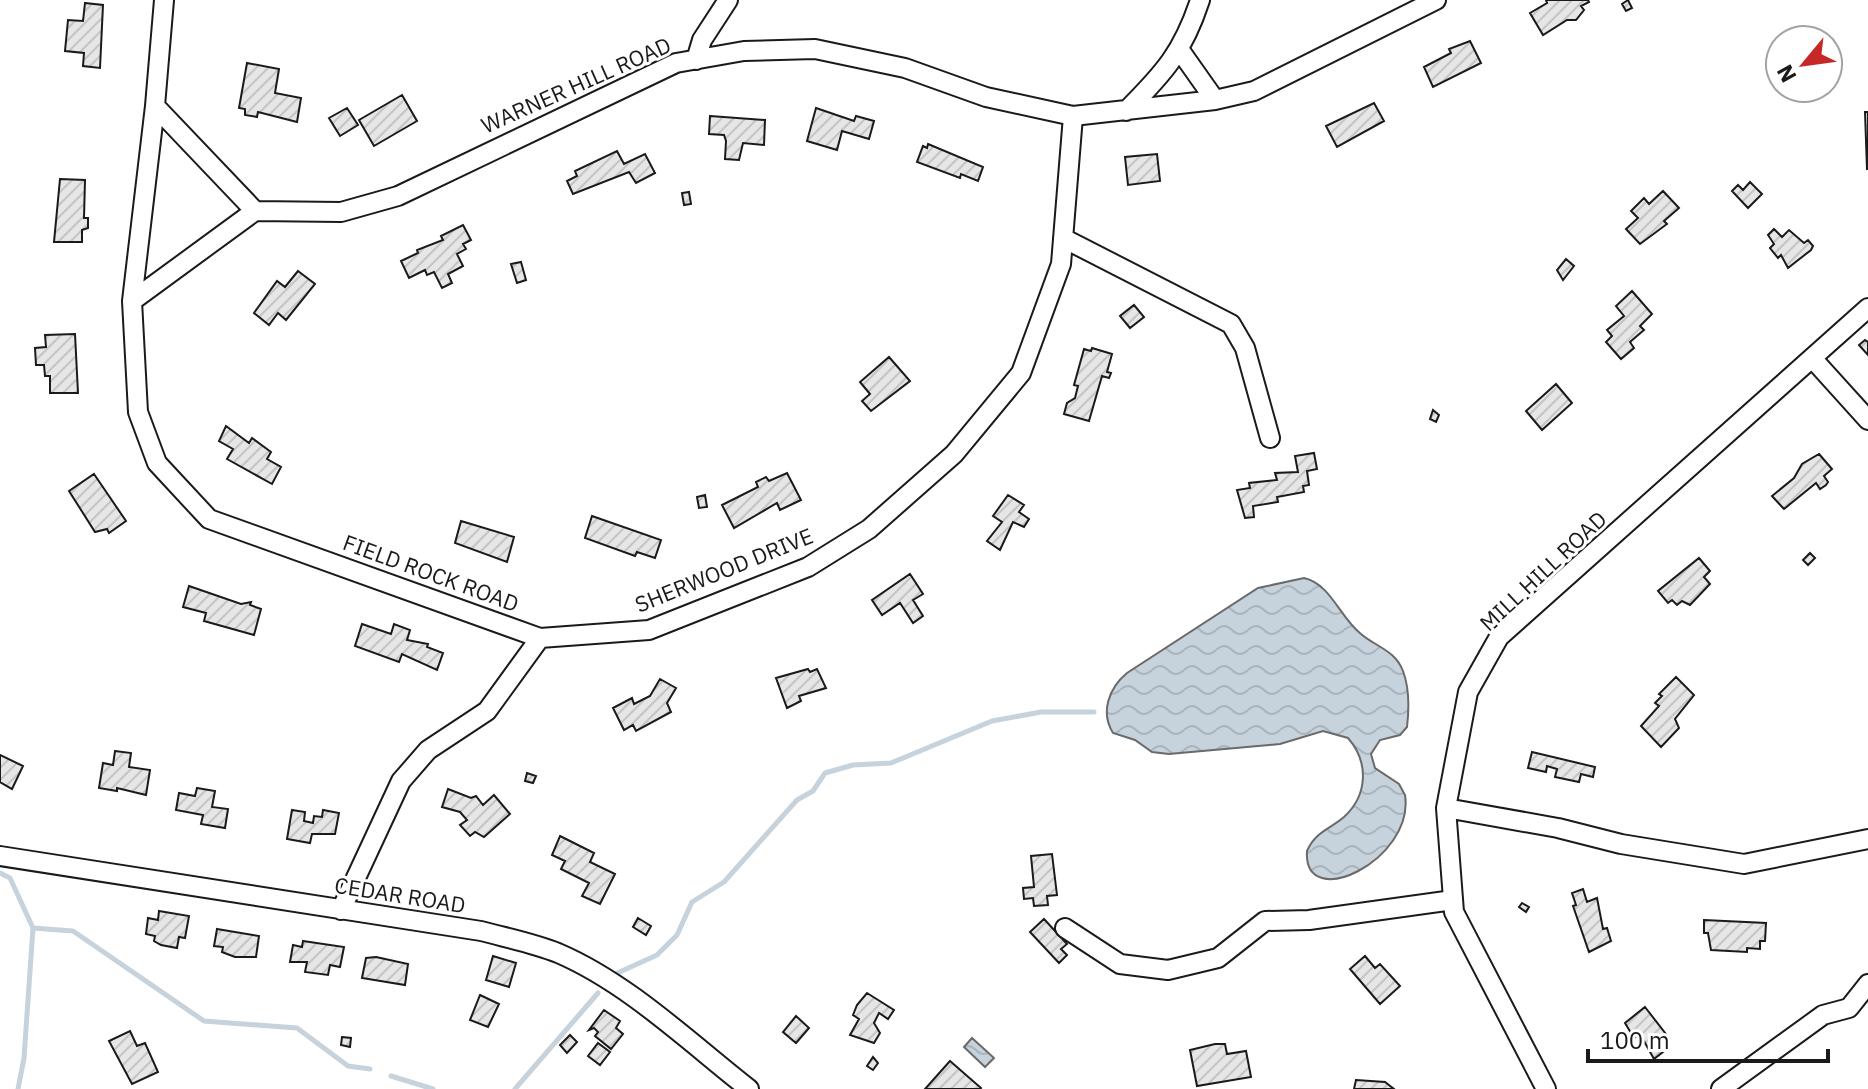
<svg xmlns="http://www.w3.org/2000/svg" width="1868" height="1089" viewBox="0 0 1868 1089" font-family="'IBM Plex Sans',sans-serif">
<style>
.water{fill:url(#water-waves);stroke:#6a6a6a;stroke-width:2}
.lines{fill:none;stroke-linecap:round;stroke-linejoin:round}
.stream{stroke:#c6d2dc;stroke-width:5}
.building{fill:url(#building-hatch);stroke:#1a1a1a;stroke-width:2}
.minor-casing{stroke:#1a1a1a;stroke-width:22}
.minor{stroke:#fff;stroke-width:18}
.labels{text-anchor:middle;stroke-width:6;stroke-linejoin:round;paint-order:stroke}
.street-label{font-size:22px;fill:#1a1a1a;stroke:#fff}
</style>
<defs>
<pattern id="water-waves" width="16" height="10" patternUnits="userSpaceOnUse" patternTransform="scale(2)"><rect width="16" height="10" fill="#c6d2dc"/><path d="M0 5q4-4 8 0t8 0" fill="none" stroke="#aab4bc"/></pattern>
<pattern id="building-hatch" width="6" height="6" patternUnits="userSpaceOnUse" patternTransform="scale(2)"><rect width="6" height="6" fill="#e6e6e6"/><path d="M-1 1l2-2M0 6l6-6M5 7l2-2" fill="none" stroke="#c5c5c5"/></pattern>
</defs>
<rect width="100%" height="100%" fill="#fff"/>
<path class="water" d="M1304,578c27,6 36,40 57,56 15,13 34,16 42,37 6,16 6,39 4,56l-7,8 -20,5 -9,14 4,14 24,16 6,11c10,65 -102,119 -98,56 8,-19 23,-22 37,-34 24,-22 25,-55 4,-79l-25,-7 -43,13 -111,10 -17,-2 -17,-12 -22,-7c-13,-21 -4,-45 14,-60l131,-85z
M972,1038l22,20 -9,9 -21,-20z"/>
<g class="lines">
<path class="stream" d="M0,873l10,5 23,50 -9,130 -6,31
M33,928l40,3 131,90 93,7 51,38 22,3
M613,975l44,-20 20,-20 15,-33 32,-20 73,-82 16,-9 12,-18 28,-8 38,-2 101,-42 49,-9h53
M391,1076l42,13
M515,1089l83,-96"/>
</g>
<path class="building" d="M1546,0h42l1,2 -8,4 3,4 -8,10h-9l-24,15 -13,-22 17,-10z
M1628,0l4,8 -6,3 -4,-7z
M85,3l18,2 -3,63 -17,-2 1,-13 -19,-2 3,-31 15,1z
M1470,41l11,22 -48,24 -9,-20 27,-14 -2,-4z
M247,63l32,6 -4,24 26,5 -4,24 -39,-10 -1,5 -12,-2v-6l-6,-1z
M402,95l15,26 -43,25 -15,-26z
M1374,103l10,18 -47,26 -11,-21z
M347,108l11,17 -18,11 -11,-18z
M816,108l38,13 2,-5 18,5 -5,18 -27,-8 -5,19 -30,-9z
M1865,112h3v57h-1z
M710,116l55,4 -1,25 -21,-2 -4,17 -14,-1 1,-18 -2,-6 -15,-1z
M928,144l55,23 -5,14 -17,-7 -1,4 -43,-16 6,-16 4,2z
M617,151l7,13 21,-10 10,19 -19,10 -7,-11 -56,22 -6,-13 10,-5 -2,-5z
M1157,154l3,27 -32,4 -3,-28z
M60,179l25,1 -1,38h4v10l-6,2v12h-28z
M1750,182l12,12 -14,14 -16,-17 6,-6 5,5z
M1663,191l16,17 -15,13 3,3 -27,20 -14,-15 12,-11 -7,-7 13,-13 5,6z
M689,192l2,12 -7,1 -2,-12z
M463,225l8,15 -8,4 3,5 -9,5 6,12 -15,8 4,9 -10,5 -8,-16 -7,3 -2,-5 -16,8 -8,-17 17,-8 -1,-3 26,-10 -2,-4z
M1774,229l8,8 7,-7 15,13 4,-3 5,6 -2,4 -23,18 -7,-13 -3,3 -8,-10 4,-4 -6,-9z
M1566,259l8,7 -11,14 -6,-10z
M521,262l5,18 -9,3 -6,-19z
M298,271l17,13 -29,36 -8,-7 -9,12 -15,-12 23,-32 8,6z
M1632,291l20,23 -12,12 4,4 -14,12 4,6 -13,11 -15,-17 6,-6 -5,-6 17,-14 -8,-10z
M1134,305l10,12 -14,11 -10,-12z
M75,334l3,59h-28v-17h-5l-1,-11h-8l-1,-17 11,-1 -1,-12z
M1865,340l3,2v13l-9,-10z
M1092,348l20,6 -5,18 4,1 -2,5 -7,-2 -13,45 -25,-7 3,-11 8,-5 3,-12 -4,-1 10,-36 7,2z
M889,357l21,24 -39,30 -9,-10 8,-7 -10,-12z
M1556,384l16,19 -30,27 -16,-19z
M1433,410l6,5 -3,7 -6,-3z
M226,426l23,17 3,-5 19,14 -4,7 14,8 -9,17 -45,-25 6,-10 -14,-8z
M1314,453l3,16 -10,2 2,14 -6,1 1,6 -27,5 1,5 -25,4 1,11 -9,1 -8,-28 13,-2 -1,-5 28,-3 -2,-7 23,-1 -3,-16z
M1819,454l13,15 -8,7 4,6 -2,3 -6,4 -4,-6 -32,26 -12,-13 22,-18 8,-14z
M787,473l14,27 -21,10 -3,-7 -43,25 -12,-23 36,-18 -2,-5 10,-5 3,4z
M94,474l32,47 -17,12 -2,-4 -12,3 -26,-41z
M705,495l2,12 -8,1 -2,-11z
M1008,495l16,10 -5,7 10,7 -5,8 -11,-5 -13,28 -13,-9 15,-19 -9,-6z
M592,516l69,24 -6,18 -18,-6 -2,4 -50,-18z
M461,521l53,16 -7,25 -52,-19z
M1810,553l5,5 -7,7 -5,-5z
M1699,558l11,13 -6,6 6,7 -20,21 -8,-4 -5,4 -5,-5 -4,3 -10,-12z
M910,574l13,20 -10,6 10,16 -10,7 -13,-20 -18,12 -10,-15z
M189,586l52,18 10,-2 -1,3 11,4 -7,26 -50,-14 2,-8 -23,-6z
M362,624l29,10 3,-10 16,6 -3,10 21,4 -1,3 16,6 -6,17 -35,-16 -3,8 -44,-16z
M808,669l2,3 7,-3 9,19 -27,8 2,5 -14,7 -11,-30z
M1676,677l18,18 -19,24 4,9 -18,19 -20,-21 18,-20 -4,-3 7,-7 -3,-2z
M660,679l16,9 -9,15 4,9 -35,19 -3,-6 -9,5 -11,-22 19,-10 2,6 16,-8z
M115,751l16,2 -2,14 21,3 -4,25 -29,-7v3l-18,-3 4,-25 10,2z
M1532,752l63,15 -2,10 -12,-3 -2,8 -24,-5 2,-8 -10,-3 -1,6 -18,-4z
M0,755l23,11 -11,23 -12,-7z
M527,773l9,3 -3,7 -8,-2z
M197,788l18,3 -3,16 16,2 -3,19 -24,-4 2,-9 -27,-5 3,-17 16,3z
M448,789l23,9 5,-2 7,9 11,-10 16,19 -26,23 -9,-5 -5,4 -10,-11 7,-5 -7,-8 -18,-5z
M292,810l13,2 -1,9 9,2 1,-7 8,1 1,-7 16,3 -4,21h-23l-2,9 -23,-4z
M560,836l34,17 -4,9 25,12 -15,30 -18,-8 7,-13 -28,-14 4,-8 -13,-6z
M1052,854l5,41 -10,1 1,9 -14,1 -1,-8 -9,1 -1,-11 11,-1 -3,-31z
M1583,889l4,13 10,-4 6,31 4,-1 4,13 -22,11 -16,-46 3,-1 -4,-12z
M1522,903l7,4 -3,5 -7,-5z
M159,911l30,5 -4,22 -6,-1 -2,11 -16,-3 -7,-4 1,-5 -9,-2 2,-16 10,2z
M638,918l13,8 -5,9 -13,-8z
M1044,919l23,25 -6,5 6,6 -8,8 -29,-31z
M1704,920l62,3 -1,18h-5v8l-13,-1v4l-36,-2 -3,-17h-4z
M217,929l42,7 -3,21h-21l-13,-5 1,-5 -9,-1z
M303,941l41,6 -4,20 -10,-2 -2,10 -23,-3 2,-10h-17l3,-17 9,2z
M493,956l23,7 -7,24 -23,-7z
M1365,956l10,12 5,-4 20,22 -20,18 -30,-35z
M376,957l32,7 -3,21 -43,-7 4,-20z
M867,993l27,17 -6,9 -9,-6 -5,10 6,10 -6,10 -24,-8 9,-16 -6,-4 4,-10z
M480,995l19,9 -11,23 -18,-7z
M1645,1007l24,31 -6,4 5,6 -14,11 -14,-25 -6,4 -9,-15z
M604,1010l16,11 -4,7 7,6 -12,15 -16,-13 3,-4 -4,-4 -5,2z
M796,1016l13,12 -13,15 -13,-11z
M130,1031l7,15 8,-3 13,29 -26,12 -23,-43z
M570,1035l7,7 -10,11 -7,-8z
M342,1037l9,1 -1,9 -9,-2z
M598,1043l12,9 -10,13 -12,-9z
M1215,1044h10l2,10 19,-3 5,26 -54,9 -7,-36z
M873,1057l5,6 -5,7 -6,-4z
M950,1061l31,27 -1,1h-55z
M1356,1080l29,2 9,7h-40z"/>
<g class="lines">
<g class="minor-casing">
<path id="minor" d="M164,0l-9,106 100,105 86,1 57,-16 278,-133 68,-12 71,-2 90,19 81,29 87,19 142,-16 39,-9 182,-91
M1179,49l36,51
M696,60l6,-20 26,-40
M155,106l-23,195 6,111 19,51 52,56 331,119 109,-8 159,-63 61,-38 85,-75 67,-81 40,-109 12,-148
M1126,111c38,-38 57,-59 74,-111
M1063,238l168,86 14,24 25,90
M132,301l123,-90
M1812,358l56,62
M1446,808l112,20 63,16 123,20 124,-25
M0,856l481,75c26,7 52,12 77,22 70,30 131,89 191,136
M341,910l60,-129 27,-31 59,-39 53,-73
M1065,928l55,36 48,6 50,-12 47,-37 44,-1 144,-20
M1546,1089l-92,-177 -8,-104 22,-116 31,-55 369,-329
M1721,1089l102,-74 26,-7 19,-24"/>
</g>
<use href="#minor" class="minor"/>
</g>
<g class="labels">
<g class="street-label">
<text transform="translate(576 85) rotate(-24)" y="8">WARNER HILL ROAD</text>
<text transform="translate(724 570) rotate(-22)" y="8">SHERWOOD DRIVE</text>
<text transform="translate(1543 571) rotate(-43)" y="8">MILL HILL ROAD</text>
<text transform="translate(431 573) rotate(20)" y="8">FIELD ROCK ROAD</text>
<text transform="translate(400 895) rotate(9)" y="8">CEDAR ROAD</text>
</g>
</g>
<g transform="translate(1804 64) rotate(241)"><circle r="38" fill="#ffffff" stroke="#a3a3a3" stroke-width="2"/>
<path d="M0-6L14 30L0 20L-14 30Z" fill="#c62828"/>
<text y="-12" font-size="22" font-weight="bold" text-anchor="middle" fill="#1a1a1a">N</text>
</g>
<path d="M1588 1049v12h240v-12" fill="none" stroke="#1a1a1a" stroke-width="4"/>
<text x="1600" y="1049" font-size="24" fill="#1a1a1a" stroke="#ffffff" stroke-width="6" paint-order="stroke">100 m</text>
</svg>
